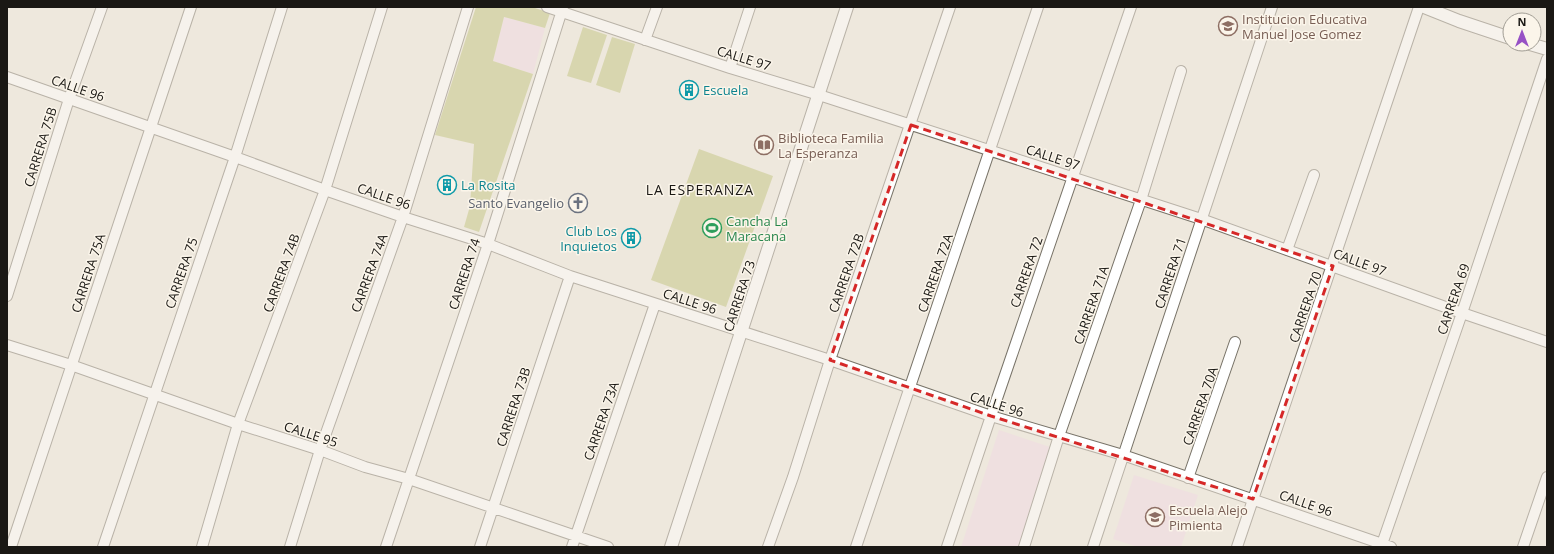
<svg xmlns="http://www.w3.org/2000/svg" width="1554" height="554" viewBox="0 0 1554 554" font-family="'Open Sans',sans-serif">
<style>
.education{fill:#efd8e4}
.green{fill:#bdc279}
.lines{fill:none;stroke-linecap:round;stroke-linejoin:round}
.minor-casing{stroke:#787368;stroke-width:12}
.tertiary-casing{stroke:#787368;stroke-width:14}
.minor{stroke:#fff;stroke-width:10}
.tertiary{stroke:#fff;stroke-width:12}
.marked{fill:none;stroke:#d62828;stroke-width:3;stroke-dasharray:8 5;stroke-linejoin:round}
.labels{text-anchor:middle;stroke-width:3;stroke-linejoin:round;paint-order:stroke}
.education-label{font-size:13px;fill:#785e54;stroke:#fbf5ea;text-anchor:start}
.street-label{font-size:13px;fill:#1a1814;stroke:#fbf5ea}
.culture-label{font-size:13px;fill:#0d838f;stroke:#fbf5ea;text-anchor:start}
.worship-label{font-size:13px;fill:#5b616d;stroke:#fbf5ea;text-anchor:end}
.leisure-label{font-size:13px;fill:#27864d;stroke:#fbf5ea;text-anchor:start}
.neighbourhood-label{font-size:14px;letter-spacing:1px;fill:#1a1814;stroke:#fbf5ea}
</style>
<rect width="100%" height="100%" fill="#eee8dd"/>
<path class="education" d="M504,17l41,11 -12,46 -40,-13z
M999,430l51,17 -32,100h-57z
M1134,475l64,20 -17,52h-43l-25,-8z"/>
<path class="green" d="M476,7h56l18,6 -5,15 -41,-11 -11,44 40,13 -54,158 -15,-5 6,-21 4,-62 -39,-9z
M583,27l24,8 -16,48 -24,-7z
M612,37l23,7 -15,49 -24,-8z
M699,149l74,27 -47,131 -75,-27z"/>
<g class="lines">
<g class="minor-casing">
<path id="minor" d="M547,7l183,61 89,27 382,124 261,94 85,29
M645,40l12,-33
M730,68l20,-61
M7,77l228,80 90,33 78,27 85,27 82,32 260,84 161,56 132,39 268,92
M1287,250l27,-75
M7,296l62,-197 33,-92
M7,345l64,20 167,59 82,26 45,17 44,12 199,68
M1188,478l47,-136
M11,547l180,-540
M103,547l132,-390 47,-150
M202,547l36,-123 87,-234 57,-183
M290,547l30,-97 83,-233 65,-210
M386,547l102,-303 75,-237
M480,547l90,-271
M572,547l83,-243
M768,547l25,-70 37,-117 120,-353
M856,547l182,-540
M947,547l44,-131 140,-409
M1024,547l35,-111 82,-236 40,-129
M1093,547l179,-540
M1237,547l182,-540
M1381,547l81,-234 85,-254
M1523,547l24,-70"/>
</g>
<g class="tertiary-casing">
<path id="tertiary" d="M1424,7l35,14 51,17
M1530,44l17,5
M671,547l176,-540"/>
</g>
<use href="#minor" class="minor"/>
<use href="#tertiary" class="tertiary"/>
</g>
<path d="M0 0H1554V554H0ZM911,125l422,141 -80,233 -262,-83 -161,-56z" fill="#eee8dd" fill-opacity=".55" fill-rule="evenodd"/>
<path class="marked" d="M911,125l422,141 -80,233 -262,-83 -161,-56z"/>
<defs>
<g id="school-ring" transform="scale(1)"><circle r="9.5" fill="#fbf5ea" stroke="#8d6e63" stroke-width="1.5"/><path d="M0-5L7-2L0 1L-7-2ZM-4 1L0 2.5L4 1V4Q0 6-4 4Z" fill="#8d6e63"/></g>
<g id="building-ring" transform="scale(1)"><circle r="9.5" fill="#fbf5ea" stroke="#0f9aa8" stroke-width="1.5"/><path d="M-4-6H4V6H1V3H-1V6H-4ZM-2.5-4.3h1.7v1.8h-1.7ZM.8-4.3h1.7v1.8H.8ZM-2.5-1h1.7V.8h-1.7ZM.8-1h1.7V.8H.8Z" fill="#0f9aa8"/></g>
<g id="library-ring" transform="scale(1)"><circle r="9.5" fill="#fbf5ea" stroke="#8d6e63" stroke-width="1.5"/><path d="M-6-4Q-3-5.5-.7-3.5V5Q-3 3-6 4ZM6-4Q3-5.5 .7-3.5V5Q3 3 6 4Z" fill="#8d6e63"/></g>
<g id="church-ring" transform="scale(1)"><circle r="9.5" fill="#fbf5ea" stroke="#6b7280" stroke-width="1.5"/><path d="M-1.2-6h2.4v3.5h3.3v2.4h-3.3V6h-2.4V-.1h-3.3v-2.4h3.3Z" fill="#6b7280"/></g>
<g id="stadium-ring" transform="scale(1)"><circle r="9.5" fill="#fbf5ea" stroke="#2e9e5b" stroke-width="1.5"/><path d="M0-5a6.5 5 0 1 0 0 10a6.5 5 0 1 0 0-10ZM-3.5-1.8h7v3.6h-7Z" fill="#2e9e5b"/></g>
</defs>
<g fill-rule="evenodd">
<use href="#school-ring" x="1228" y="26"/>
<use href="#building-ring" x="689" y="90"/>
<use href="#library-ring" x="764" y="145"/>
<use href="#building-ring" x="447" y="185"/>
<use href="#church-ring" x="578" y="203"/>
<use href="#stadium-ring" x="712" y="228"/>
<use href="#building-ring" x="631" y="238"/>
<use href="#school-ring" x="1155" y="517"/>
</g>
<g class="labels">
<g class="education-label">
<text x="1242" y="24">Institucion Educativa<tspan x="1242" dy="15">Manuel Jose Gomez</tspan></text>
<text x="778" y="143">Biblioteca Familia<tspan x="778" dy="15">La Esperanza</tspan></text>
<text x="1169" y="515">Escuela Alejo<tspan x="1169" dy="15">Pimienta</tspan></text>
</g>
<g class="street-label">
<text transform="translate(744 58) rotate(17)" y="5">CALLE 97</text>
<text transform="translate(78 88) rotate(19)" y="5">CALLE 96</text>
<text transform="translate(40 147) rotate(-73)" y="5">CARRERA 75B</text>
<text transform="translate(1053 157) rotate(18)" y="5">CALLE 97</text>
<text transform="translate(384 196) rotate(19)" y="5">CALLE 96</text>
<text transform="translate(1360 262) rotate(20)" y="5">CALLE 97</text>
<text transform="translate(1026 272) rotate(-71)" y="5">CARRERA 72</text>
<text transform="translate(88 273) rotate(-72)" y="5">CARRERA 75A</text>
<text transform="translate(181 273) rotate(-71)" y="5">CARRERA 75</text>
<text transform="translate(281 273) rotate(-70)" y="5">CARRERA 74B</text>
<text transform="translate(369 273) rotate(-70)" y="5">CARRERA 74A</text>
<text transform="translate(846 273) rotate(-71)" y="5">CARRERA 72B</text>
<text transform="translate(935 273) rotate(-71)" y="5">CARRERA 72A</text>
<text transform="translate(1170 273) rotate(-72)" y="5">CARRERA 71</text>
<text transform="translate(464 274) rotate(-72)" y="5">CARRERA 74</text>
<text transform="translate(739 296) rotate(-72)" y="5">CARRERA 73</text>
<text transform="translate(1453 299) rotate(-71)" y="5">CARRERA 69</text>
<text transform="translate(690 301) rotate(18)" y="5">CALLE 96</text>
<text transform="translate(1091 305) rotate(-71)" y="5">CARRERA 71A</text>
<text transform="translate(1305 307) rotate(-71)" y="5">CARRERA 70</text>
<text transform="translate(997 404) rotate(18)" y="5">CALLE 96</text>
<text transform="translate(1200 406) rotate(-71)" y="5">CARRERA 70A</text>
<text transform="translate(513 407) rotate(-72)" y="5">CARRERA 73B</text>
<text transform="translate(601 421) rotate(-71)" y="5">CARRERA 73A</text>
<text transform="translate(311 434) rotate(18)" y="5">CALLE 95</text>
<text transform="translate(1306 503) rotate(19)" y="5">CALLE 96</text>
</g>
<g class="culture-label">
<text x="703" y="95">Escuela</text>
<text x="461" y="190">La Rosita</text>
<text x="617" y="236" text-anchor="end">Club Los<tspan x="617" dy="15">Inquietos</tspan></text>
</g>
<g class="worship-label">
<text x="564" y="208">Santo Evangelio</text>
</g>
<g class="leisure-label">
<text x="726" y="226">Cancha La<tspan x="726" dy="15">Maracana</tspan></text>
</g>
<g class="neighbourhood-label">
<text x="700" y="195">LA ESPERANZA</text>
</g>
</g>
<rect width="1554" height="554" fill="none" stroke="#1a1814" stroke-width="16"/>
<g transform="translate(1522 32)"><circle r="19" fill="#fbf5ea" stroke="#a19d94"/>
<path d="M0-3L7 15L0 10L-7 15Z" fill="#9751c5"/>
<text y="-6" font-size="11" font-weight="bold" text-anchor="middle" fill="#1a1814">N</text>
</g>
</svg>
